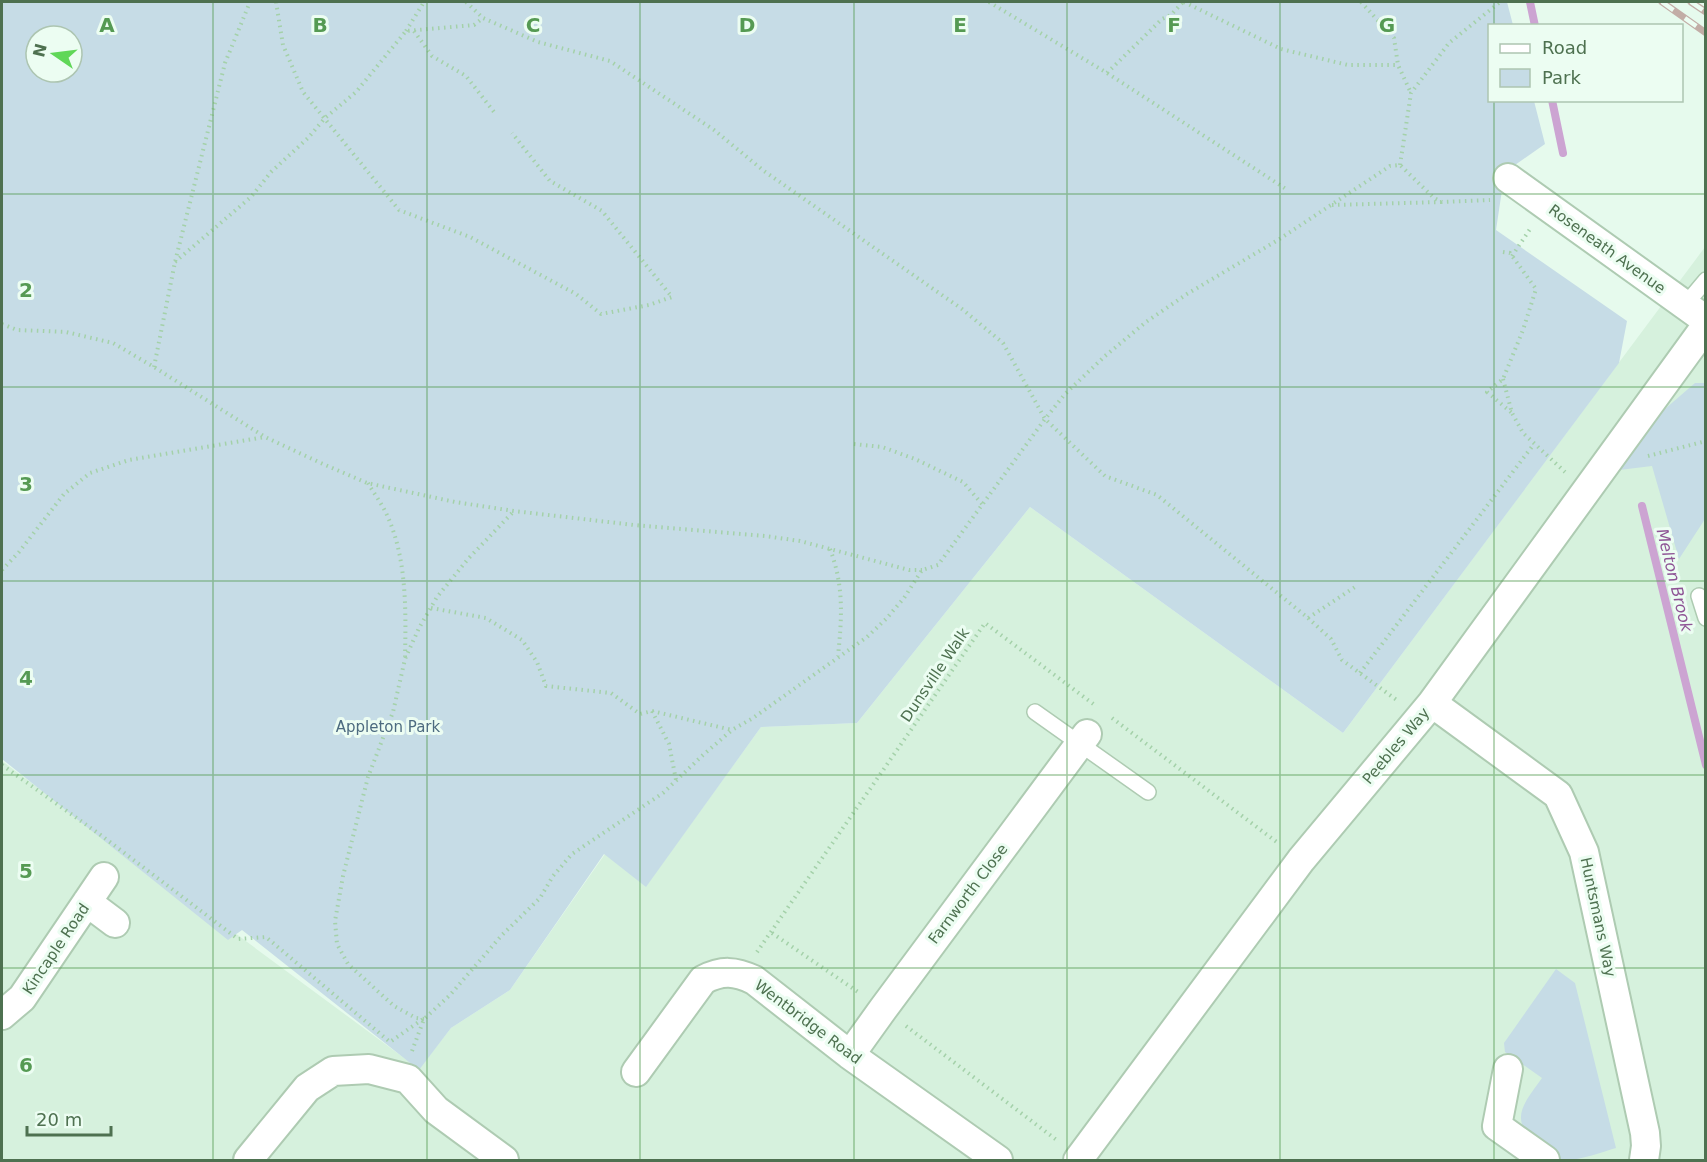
<svg xmlns="http://www.w3.org/2000/svg" width="1707" height="1162" viewBox="0 0 1707 1162" font-family="'DejaVu Sans',sans-serif">
<style>
.residential{fill:#d6f1dd}
.green{fill:#c6dce6;fill-rule:evenodd}
.lines{fill:none;stroke-linecap:round;stroke-linejoin:round}
.stream{stroke:#cca4d2;stroke-width:8}
.lane-casing{stroke:#aecbb2;stroke-width:18}
.street-casing{stroke:#aecbb2;stroke-width:32}
.path{stroke:#a4d1a9;stroke-width:4;stroke-dasharray:1.5 4.5;stroke-linecap:butt}
.lane{stroke:#fff;stroke-width:15}
.street{stroke:#fff;stroke-width:28}
.rail-casing{stroke:#c2ada6;stroke-width:7}
.rail{stroke:#ecfdf2;stroke-width:4.5;stroke-dasharray:14;stroke-linecap:butt}
.grid{fill:none;stroke:#559a53;stroke-width:1.5;stroke-opacity:0.55}
.labels{text-anchor:middle;stroke-width:6;stroke-linejoin:round;paint-order:stroke}
.street-label{font-size:15px;fill:#4e7150;stroke:#ecfdf2}
.park-label{font-size:15px;fill:#4d6b80;stroke:#ecfdf2}
.water-label{font-size:16px;font-style:italic;fill:#8e5495;stroke:#ecfdf2}
.grid-label{font-size:20px;text-anchor:middle;font-weight:bold;fill:#559a53;stroke:#ecfdf2;stroke-width:6;stroke-linejoin:round;paint-order:stroke}
</style>
<rect width="100%" height="100%" fill="#e6faed"/>
<path class="residential" d="M1705,247v913h-1703v-399l417,308 32,-41 59,-38 95,-136 41,32 115,-159 96,-4 173,-216 313,226z"/>
<path class="green" d="M2,2h1505l6,23 -23,1v74l44,1 11,43 -30,21 -13,25 -6,40 131,91 -8,42 -276,370 -313,-226 -173,216 -96,4 -115,160 -42,-33 -94,136 -59,38 -32,42 -177,-140 -14,10 -226,-181zM36,36h36v36h-36z
M1695,383h10v136l-26,40 -27,-93 -41,5 47,-56z
M1556,969l19,14 41,165c-14,4 -40,14 -54,12 -7,-1 -14,-8 -19,-12 -35,-26 -23,-40 -1,-70l-37,-26 -1,-9z"/>
<g class="lines">
<path class="stream" d="M1530,2l5,24
M1552,100l11,53
M1642,506l64,259"/>
<g class="lane-casing">
<path id="lane" d="M1685,305l21,-25
M1699,596l7,22
M1035,712l113,80"/>
</g>
<g class="street-casing">
<path id="street" d="M1508,178l198,142
M1432,703l126,92 26,57 61,281 1,13 -2,14
M87,902l28,21
M2,1015l20,-17 82,-121
M850,1055l33,-46 204,-275
M1508,1069l-11,57 48,34
M636,1072l67,-92c19,-10 32,-9 51,0l96,75 148,105
M248,1160l59,-72 26,-17 36,-2 39,10 28,31 68,50
M1078,1160l223,-300 131,-157 274,-377"/>
</g>
<path class="path" d="M276,2l7,43 20,47 96,118 71,27 106,57 25,20 48,-9 23,-8 -70,-86 -52,-30 -38,-48
M466,2l17,16
M989,2l118,71 179,116
M1184,2l97,47 67,16h50
M1361,2l33,36 4,27 13,28
M406,31l18,-29
M414,31l18,25 34,20 28,36
M1107,73l55,-54 9,-4 12,-13
M1400,165l11,-72 38,-50 51,-41
M1332,205l109,-3
M1503,252l7,1 26,36 -13,41 -20,49 -16,13 25,21
M1512,256l18,-27
M175,262l76,-65 20,-25 37,-34 17,-20 31,-26 50,-61 68,-6 9,-7 55,24 72,19 104,69 50,41 198,138 41,34 42,76 60,57 52,19 151,123 47,-31
M2,324l15,6 49,2 47,11 41,24 111,70 58,27 44,19 88,19 59,9 120,14 131,11 35,5 109,29h13
M154,367l21,-105 50,-199 25,-61
M1503,379l9,34 11,20 42,39
M854,444l28,3 33,12 48,23 20,23
M1648,456l58,-15
M368,483c5,9 12,18 17,28 22,44 21,98 20,146
M830,549c14,37 12,68 8,107
M2,570l17,-18 45,-58 26,-21 39,-13 136,-23
M431,608l55,10 36,22 15,22 9,24 65,7 29,21 12,-3 80,19
M1308,618l23,21 11,21 56,41
M1360,673l174,-229
M652,711l17,33 7,36
M1112,718l166,125
M2,765l100,71 136,103 28,-2 124,105 33,-23
M772,933l89,61
M757,952l228,-329 111,83
M424,1019l-8,-1 -22,-12 -46,-42 -11,-20 -2,-23 8,-45 25,-99 25,-65 12,-53 14,-31 18,-31 31,-38 46,-48
M906,1026l152,115
M412,1051l12,-32 26,-24 52,-60 38,-37 13,-22 19,-22 91,-61 40,-38 29,-25 21,-12 114,-81 19,-18 18,-21 18,-28 16,-5 107,-146 20,-25 40,-38 41,-34 41,-28 91,-54 112,-74 10,-1 34,33 8,4 48,-2"/>
<use href="#lane" class="lane"/>
<use href="#street" class="street"/>
<g class="rail-casing">
<path id="rail" d="M1662,2l44,31
M1691,2l15,10"/>
</g>
<use href="#rail" class="rail"/>
</g>
<path class="grid" d="M213,2v1158M427,2v1158M640,2v1158M854,2v1158M1067,2v1158M1280,2v1158M1494,2v24M1494,100v1060M2,194h1704M2,387h1704M2,581h1704M2,775h1704M2,968h1704"/>
<g class="labels">
<g class="street-label">
<text transform="translate(1607 249) rotate(36)" y="5">Roseneath Avenue</text>
<text transform="translate(935 675) rotate(-56)" y="5">Dunsville Walk</text>
<text transform="translate(1396 746) rotate(-50)" y="5">Peebles Way</text>
<text transform="translate(968 894) rotate(-53)" y="5">Farnworth Close</text>
<text transform="translate(1598 917) rotate(78)" y="5">Huntsmans Way</text>
<text transform="translate(56 949) rotate(-56)" y="5">Kincaple Road</text>
<text transform="translate(808 1022) rotate(37)" y="5">Wentbridge Road</text>
</g>
<g class="park-label">
<text x="388" y="732">Appleton Park</text>
</g>
<g class="water-label">
<text transform="translate(1675 580) rotate(76)" y="6">Melton Brook</text>
</g>
</g>
<g class="grid-label">
<text x="107" y="32">A</text>
<text x="320" y="32">B</text>
<text x="533" y="32">C</text>
<text x="747" y="32">D</text>
<text x="960" y="32">E</text>
<text x="1174" y="32">F</text>
<text x="1387" y="32">G</text>
<text x="26" y="297">2</text>
<text x="26" y="491">3</text>
<text x="26" y="685">4</text>
<text x="26" y="878">5</text>
<text x="26" y="1072">6</text>
</g>
<rect width="1707" height="1162" fill="none" stroke="#4e7150" stroke-width="6"/>
<rect x="1488" y="24" width="195" height="78" fill="#ecfdf2" stroke="#adc5b1" stroke-width="1.5"/>
<rect x="1500" y="44" width="30" height="9" fill="#ffffff" stroke="#adc5b1" stroke-width="1.5"/>
<text x="1542" y="54" font-size="18" fill="#4e7150">Road</text>
<rect x="1500" y="69" width="30" height="18" fill="#c6dce6" stroke="#adc5b1" stroke-width="1.5"/>
<text x="1542" y="84" font-size="18" fill="#4e7150">Park</text>
<g transform="translate(54 54) rotate(284)"><circle r="28" fill="#ecfdf2" stroke="#adc5b1" stroke-width="1.5"/>
<path d="M0-4.5L10 22L0 15L-10 22Z" fill="#60d758"/>
<text y="-9" font-size="16" font-weight="bold" text-anchor="middle" fill="#4e7150">N</text>
</g>
<path d="M27 1126v9h84v-9" fill="none" stroke="#4e7150" stroke-width="3"/>
<text x="36" y="1126" font-size="18" fill="#4e7150" stroke="#ecfdf2" stroke-width="4.5" paint-order="stroke">20 m</text>
</svg>
